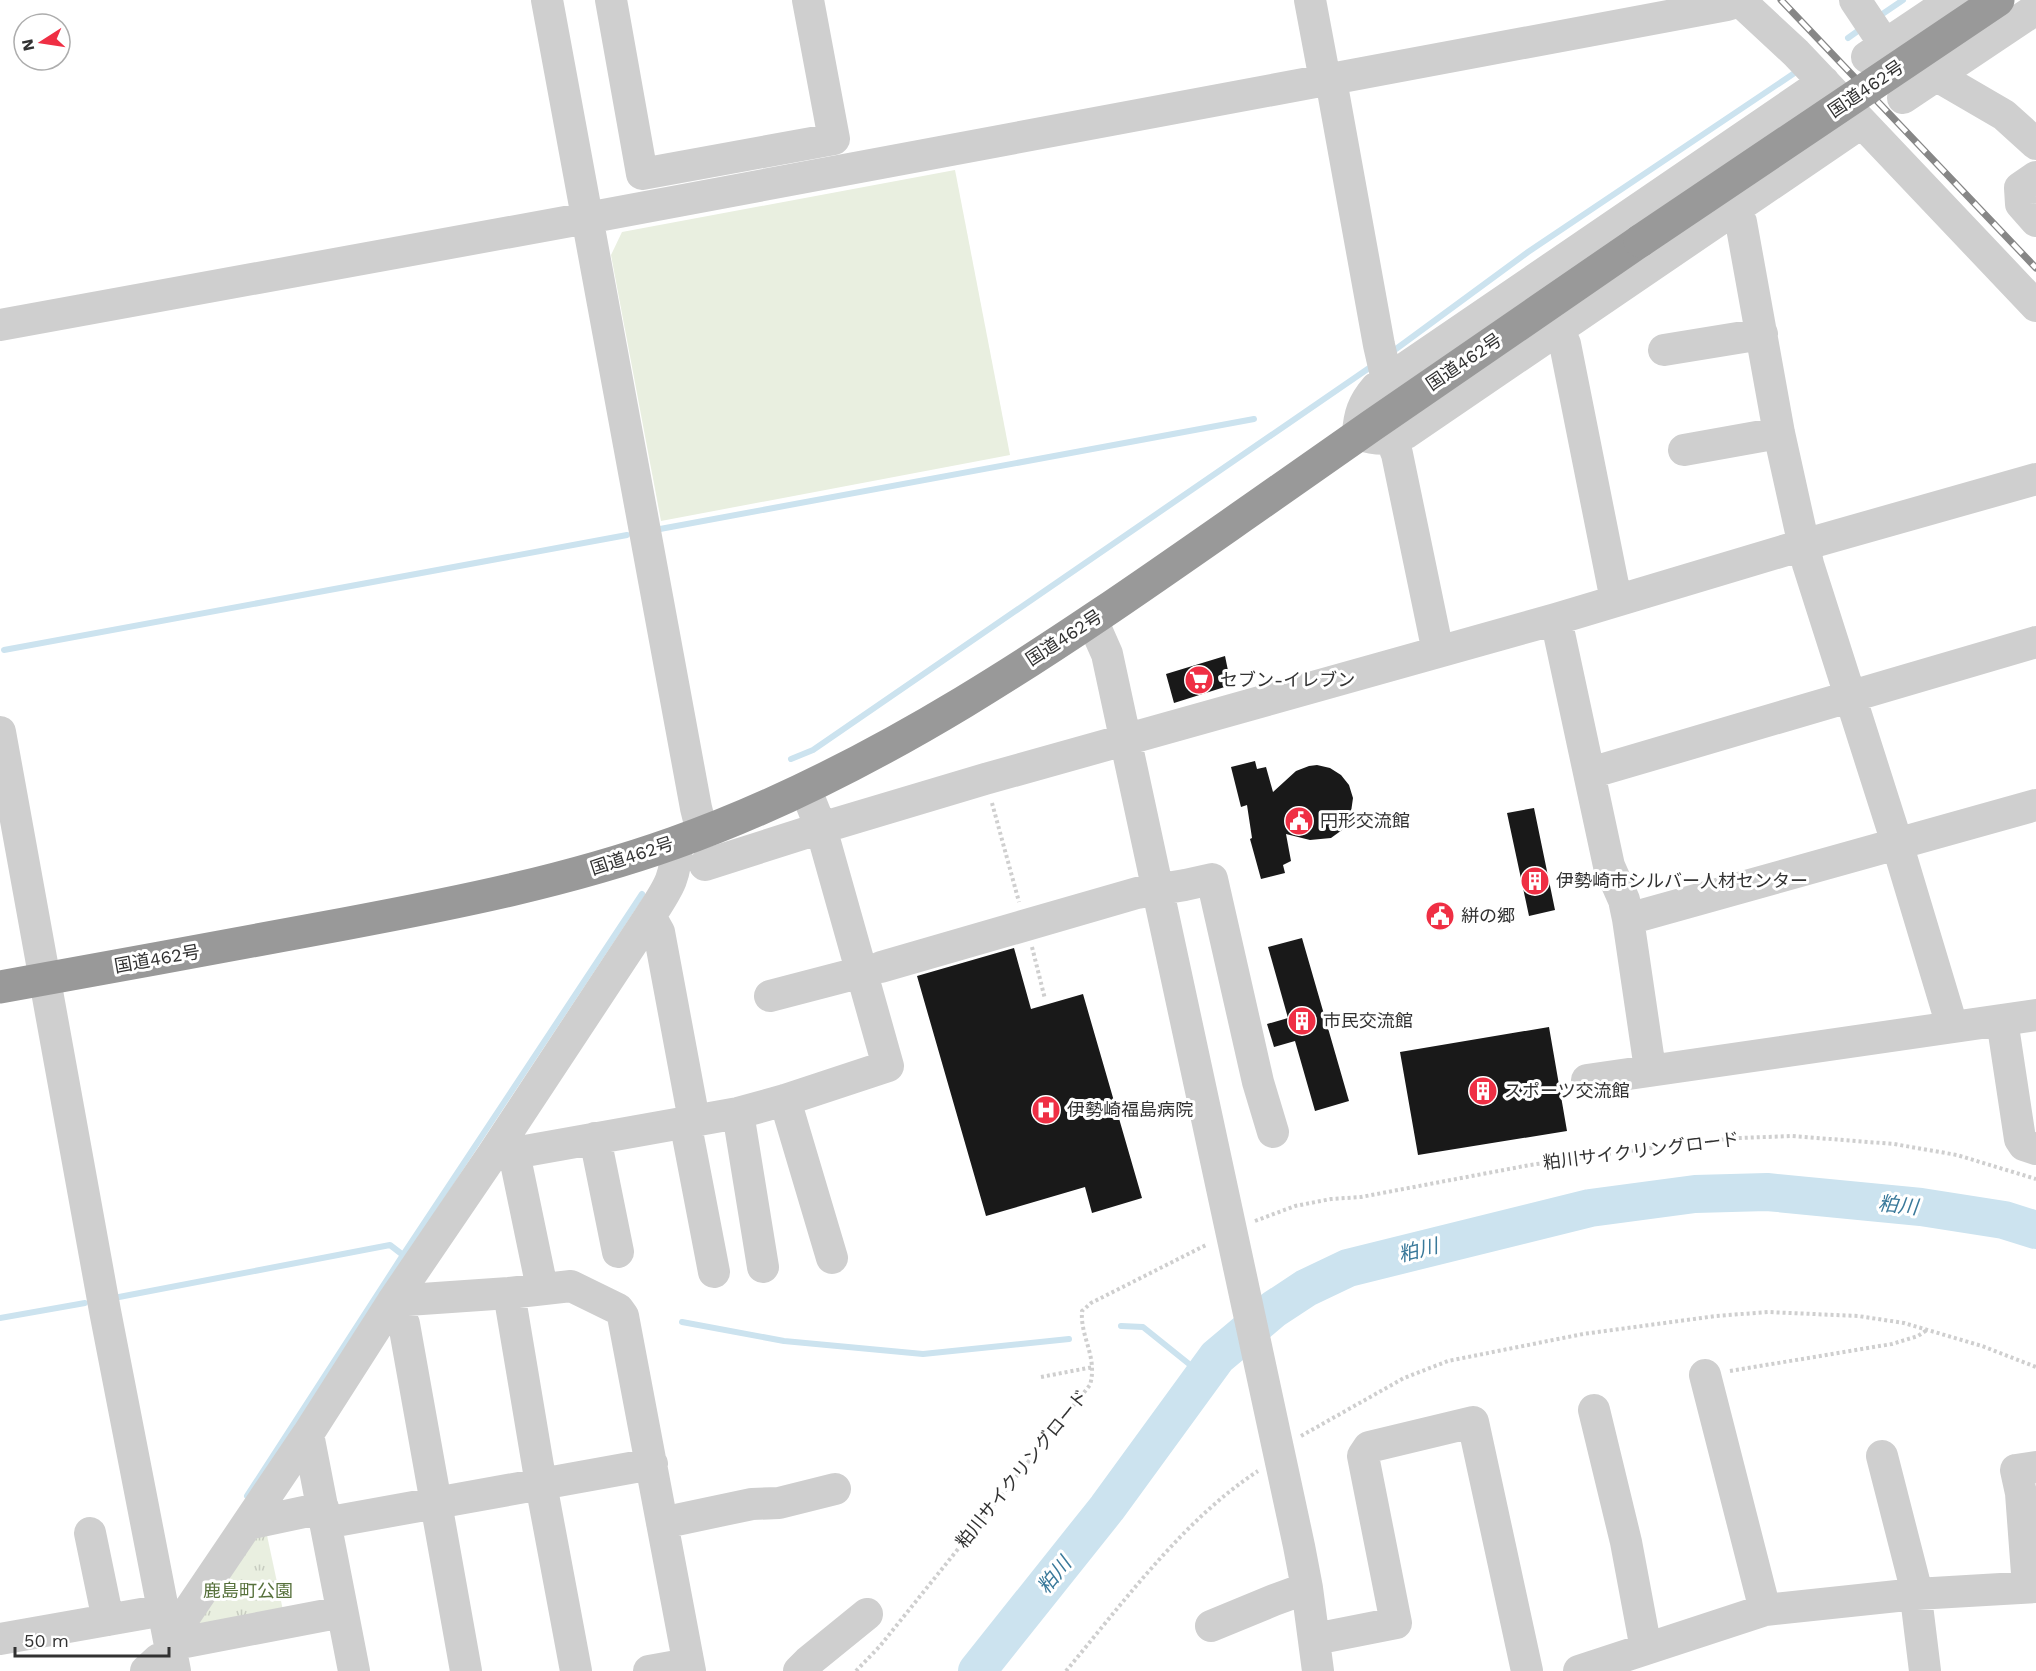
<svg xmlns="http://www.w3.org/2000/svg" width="2036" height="1671" viewBox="0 0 2036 1671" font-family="'Work Sans','Noto Sans JP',sans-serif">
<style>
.grass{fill:#e9efe0}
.park{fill:url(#park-tufts)}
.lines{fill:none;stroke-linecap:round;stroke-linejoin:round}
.stream{stroke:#cce3ef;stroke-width:6}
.river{stroke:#cce3ef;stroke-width:38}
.building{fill:#191919}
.path{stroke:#cfcfcf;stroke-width:4;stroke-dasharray:3 3;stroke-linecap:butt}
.minor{stroke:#cfcfcf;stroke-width:32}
.highway{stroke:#999;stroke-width:33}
.rail-casing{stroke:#878787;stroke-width:7}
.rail{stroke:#fff;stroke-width:4.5;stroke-dasharray:14;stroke-linecap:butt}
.highway-bridge{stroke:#999;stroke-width:33}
.labels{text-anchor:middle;stroke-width:6;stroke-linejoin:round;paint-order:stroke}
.street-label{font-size:18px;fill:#323232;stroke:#fff}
.poi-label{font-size:18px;fill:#323232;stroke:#fff;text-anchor:start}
.park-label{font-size:18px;fill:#57713c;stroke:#fff}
.water-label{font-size:20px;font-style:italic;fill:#3a799a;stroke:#fff}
</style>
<defs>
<pattern id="park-tufts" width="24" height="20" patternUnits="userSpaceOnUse" patternTransform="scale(1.5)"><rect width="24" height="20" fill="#e9efe0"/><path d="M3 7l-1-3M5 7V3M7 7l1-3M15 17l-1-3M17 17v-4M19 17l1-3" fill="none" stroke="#c8cdc1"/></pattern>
</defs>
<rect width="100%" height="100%" fill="#fff"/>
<path class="grass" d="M955,170l55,285 -349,66 -50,-266 11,-23z"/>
<path class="park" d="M265,1526l19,89 -82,17 -8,-11z"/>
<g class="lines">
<path class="stream" d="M1878,17l25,-17
M1848,38l14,-10
M1396,349l132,-97 271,-182
M660,529l594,-110
M4,650l623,-115
M791,759l22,-9 559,-384
M119,1297l271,-52 13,10
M0,1318l85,-15
M682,1322l102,19 139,13 146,-15
M1121,1326l22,1 61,49
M247,1496l156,-241 239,-361"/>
<path class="river" d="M977,1671l130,-163 110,-151 57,-48 32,-21 42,-20 242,-60 105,-14 72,-2 154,15 83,13 32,10"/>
</g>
<path class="building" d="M1225,656l6,29 -57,18 -8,-29z
M1255,761l2,8 9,-2 7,25 23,-21 13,-5 8,-1 13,3 11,7 8,10 4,13 -3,21 -8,11 -11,8 -21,2 -24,-6 5,27 -8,4 2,8 -24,6 -11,-40 2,-1 -5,-33 -6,2 -10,-40z
M1534,808l21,102 -26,6 -22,-103z
M1302,938l47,163 -34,10 -20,-70 -21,6 -7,-23 21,-6 -20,-71z
M1014,948l17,61 52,-15 59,204 -50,15 -7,-26 -99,29 -69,-240z
M1549,1027l18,104 -149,24 -18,-103z"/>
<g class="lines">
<path class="path" d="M992,803l27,99
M1032,947l13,52
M1255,1221l40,-15 36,-7 30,-2 169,-32 163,-23 47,-4 52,-2 102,8 63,11 79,24
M1730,1371l162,-27 26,-8 9,-6
M1041,1377l52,-10
M1301,1436l103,-58 44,-17 135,-27 133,-18 52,-4 90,4 46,7 78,23 54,21
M856,1671l24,-25 210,-261c8,-28 -10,-48 -8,-74l9,-8 117,-59
M1066,1671c56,-67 119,-153 192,-200"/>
<path class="minor" d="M547,0l149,808 6,24
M611,0l31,174 192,-35 -26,-139
M1310,0l15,80 8,11 46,254 8,35
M1739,0l57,53 240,253
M1855,0l30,45
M1896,38l41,38 67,39 32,29
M1867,57l85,-57
M1824,82l-448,306c-13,15 -17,27 -18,46 18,6 31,7 48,-1l455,-310
M1903,98l133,-89
M2036,177l-16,11 1,16 15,17
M1734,210l7,12 38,211 29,131 89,279 55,183
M0,325l587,-107 1140,-213 13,-4
M1559,330l6,14 51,256
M1664,350l98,-16
M1391,439l6,15 41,198
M1684,450l95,-17
M1556,619l53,247 15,34 4,19 22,150
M1092,620l15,34 192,892 8,42 11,83
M0,732l105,579 70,360
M1590,773l446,-131
M705,865l116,-37 164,-49 571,-160 247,-74 233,-66
M650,916l9,16 35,188
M1628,919l408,-114
M881,967l256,-74 48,-8 27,-6 46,203 15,50
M770,996l92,-24
M2002,1020l18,119 4,6 12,4
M1587,1080l449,-65
M785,1100l47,158
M738,1113l25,154
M685,1121l29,151
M595,1138l23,114
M514,1153l28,135
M493,1154l21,-1 224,-40 47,-13 103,-34 -67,-238 -16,-40
M509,1293l32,191 35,187
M1705,1375l60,235
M1594,1410l32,132 20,107
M308,1434l46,237
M1882,1456l32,125 11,90
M325,1523l327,-59
M662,1523l90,-19 27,-1 56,-14
M248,1524l75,-16
M90,1533l18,87
M2028,1587l-7,-94 -5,-23 20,-3
M167,1626l10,-4 8,-6 123,-182 85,-133 100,-147 157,-238c19,-29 26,-38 27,-74
M1211,1626l63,-26 33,-12
M0,1639l164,-29
M1315,1639l81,-16 -33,-167 6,-9 104,-25 54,249
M170,1645l172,-33
M146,1671l13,-12 13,-3
M466,1671l-62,-347 -11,-23 116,-8 62,-7 47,23 5,7 67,355
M649,1671l39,-7
M799,1671l9,-9 59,-48
M1579,1671l186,-61 151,-16 120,-7"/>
<path class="highway" d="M0,987c115,-21 229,-41 344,-63 112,-21 223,-43 330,-81 212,-75 398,-208 580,-335 128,-90 257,-179 386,-267"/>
<g class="rail-casing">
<path id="rail" d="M1781,0l255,268"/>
</g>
<use href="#rail" class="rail"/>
<path class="highway-bridge" d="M1640,241l358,-241"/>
</g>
<defs>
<g id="supermarket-disc" transform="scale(1.5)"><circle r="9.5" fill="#ef2f44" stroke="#fff"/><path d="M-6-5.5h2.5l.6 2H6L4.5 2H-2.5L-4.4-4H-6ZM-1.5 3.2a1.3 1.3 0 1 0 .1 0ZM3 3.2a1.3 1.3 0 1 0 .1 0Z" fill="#fff"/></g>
<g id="civic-disc" transform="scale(1.5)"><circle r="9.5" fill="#ef2f44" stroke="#fff"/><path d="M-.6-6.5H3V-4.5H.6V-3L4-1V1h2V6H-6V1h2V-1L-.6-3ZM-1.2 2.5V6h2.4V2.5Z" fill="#fff"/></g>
<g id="building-disc" transform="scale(1.5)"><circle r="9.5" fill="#ef2f44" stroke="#fff"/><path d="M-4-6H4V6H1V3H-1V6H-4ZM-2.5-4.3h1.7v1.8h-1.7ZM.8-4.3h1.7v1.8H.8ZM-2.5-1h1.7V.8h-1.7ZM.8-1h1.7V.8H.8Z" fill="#fff"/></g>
<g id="hospital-disc" transform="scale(1.5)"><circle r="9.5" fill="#ef2f44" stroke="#fff"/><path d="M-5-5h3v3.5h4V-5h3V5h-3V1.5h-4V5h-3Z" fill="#fff"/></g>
</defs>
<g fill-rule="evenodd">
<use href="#supermarket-disc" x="1199" y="680"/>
<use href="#civic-disc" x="1299" y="821"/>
<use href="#building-disc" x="1535" y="881"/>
<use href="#civic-disc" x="1440" y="916"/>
<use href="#building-disc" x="1302" y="1021"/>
<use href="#building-disc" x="1483" y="1091"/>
<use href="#hospital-disc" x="1046" y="1110"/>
</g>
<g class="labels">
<g class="street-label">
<text transform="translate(1866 89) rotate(-34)" y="6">国道462号</text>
<text transform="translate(1464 362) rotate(-34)" y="6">国道462号</text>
<text transform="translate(1064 638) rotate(-33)" y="6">国道462号</text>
<text transform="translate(632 856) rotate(-18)" y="6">国道462号</text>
<text transform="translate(157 959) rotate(-10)" y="6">国道462号</text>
<text transform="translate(1641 1151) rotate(-7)" y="6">粕川サイクリングロード</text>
<text transform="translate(1022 1469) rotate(-51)" y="6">粕川サイクリングロード</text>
</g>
<g class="poi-label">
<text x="1220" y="686">セブン-イレブン</text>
<text x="1320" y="827">円形交流館</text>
<text x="1556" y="887">伊勢崎市シルバー人材センター</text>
<text x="1461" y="922">絣の郷</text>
<text x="1323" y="1027">市民交流館</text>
<text x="1504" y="1097">スポーツ交流館</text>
<text x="1067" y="1116">伊勢崎福島病院</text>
</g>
<g class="park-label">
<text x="248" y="1597">鹿島町公園</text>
</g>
<g class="water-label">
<text transform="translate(1898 1205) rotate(6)" y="7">粕川</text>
<text transform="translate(1418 1250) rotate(-14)" y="7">粕川</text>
<text transform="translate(1054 1575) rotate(-51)" y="7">粕川</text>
</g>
</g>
<g transform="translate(42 42) rotate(258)"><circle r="28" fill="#ffffff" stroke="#adadad" stroke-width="1.5"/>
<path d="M0-4.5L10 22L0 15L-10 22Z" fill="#ef2f44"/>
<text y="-9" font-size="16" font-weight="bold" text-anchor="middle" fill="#323232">N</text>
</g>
<path d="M15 1647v9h154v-9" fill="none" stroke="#323232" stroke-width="3"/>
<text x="24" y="1647" font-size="18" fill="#323232" stroke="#ffffff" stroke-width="4.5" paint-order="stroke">50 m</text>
</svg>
